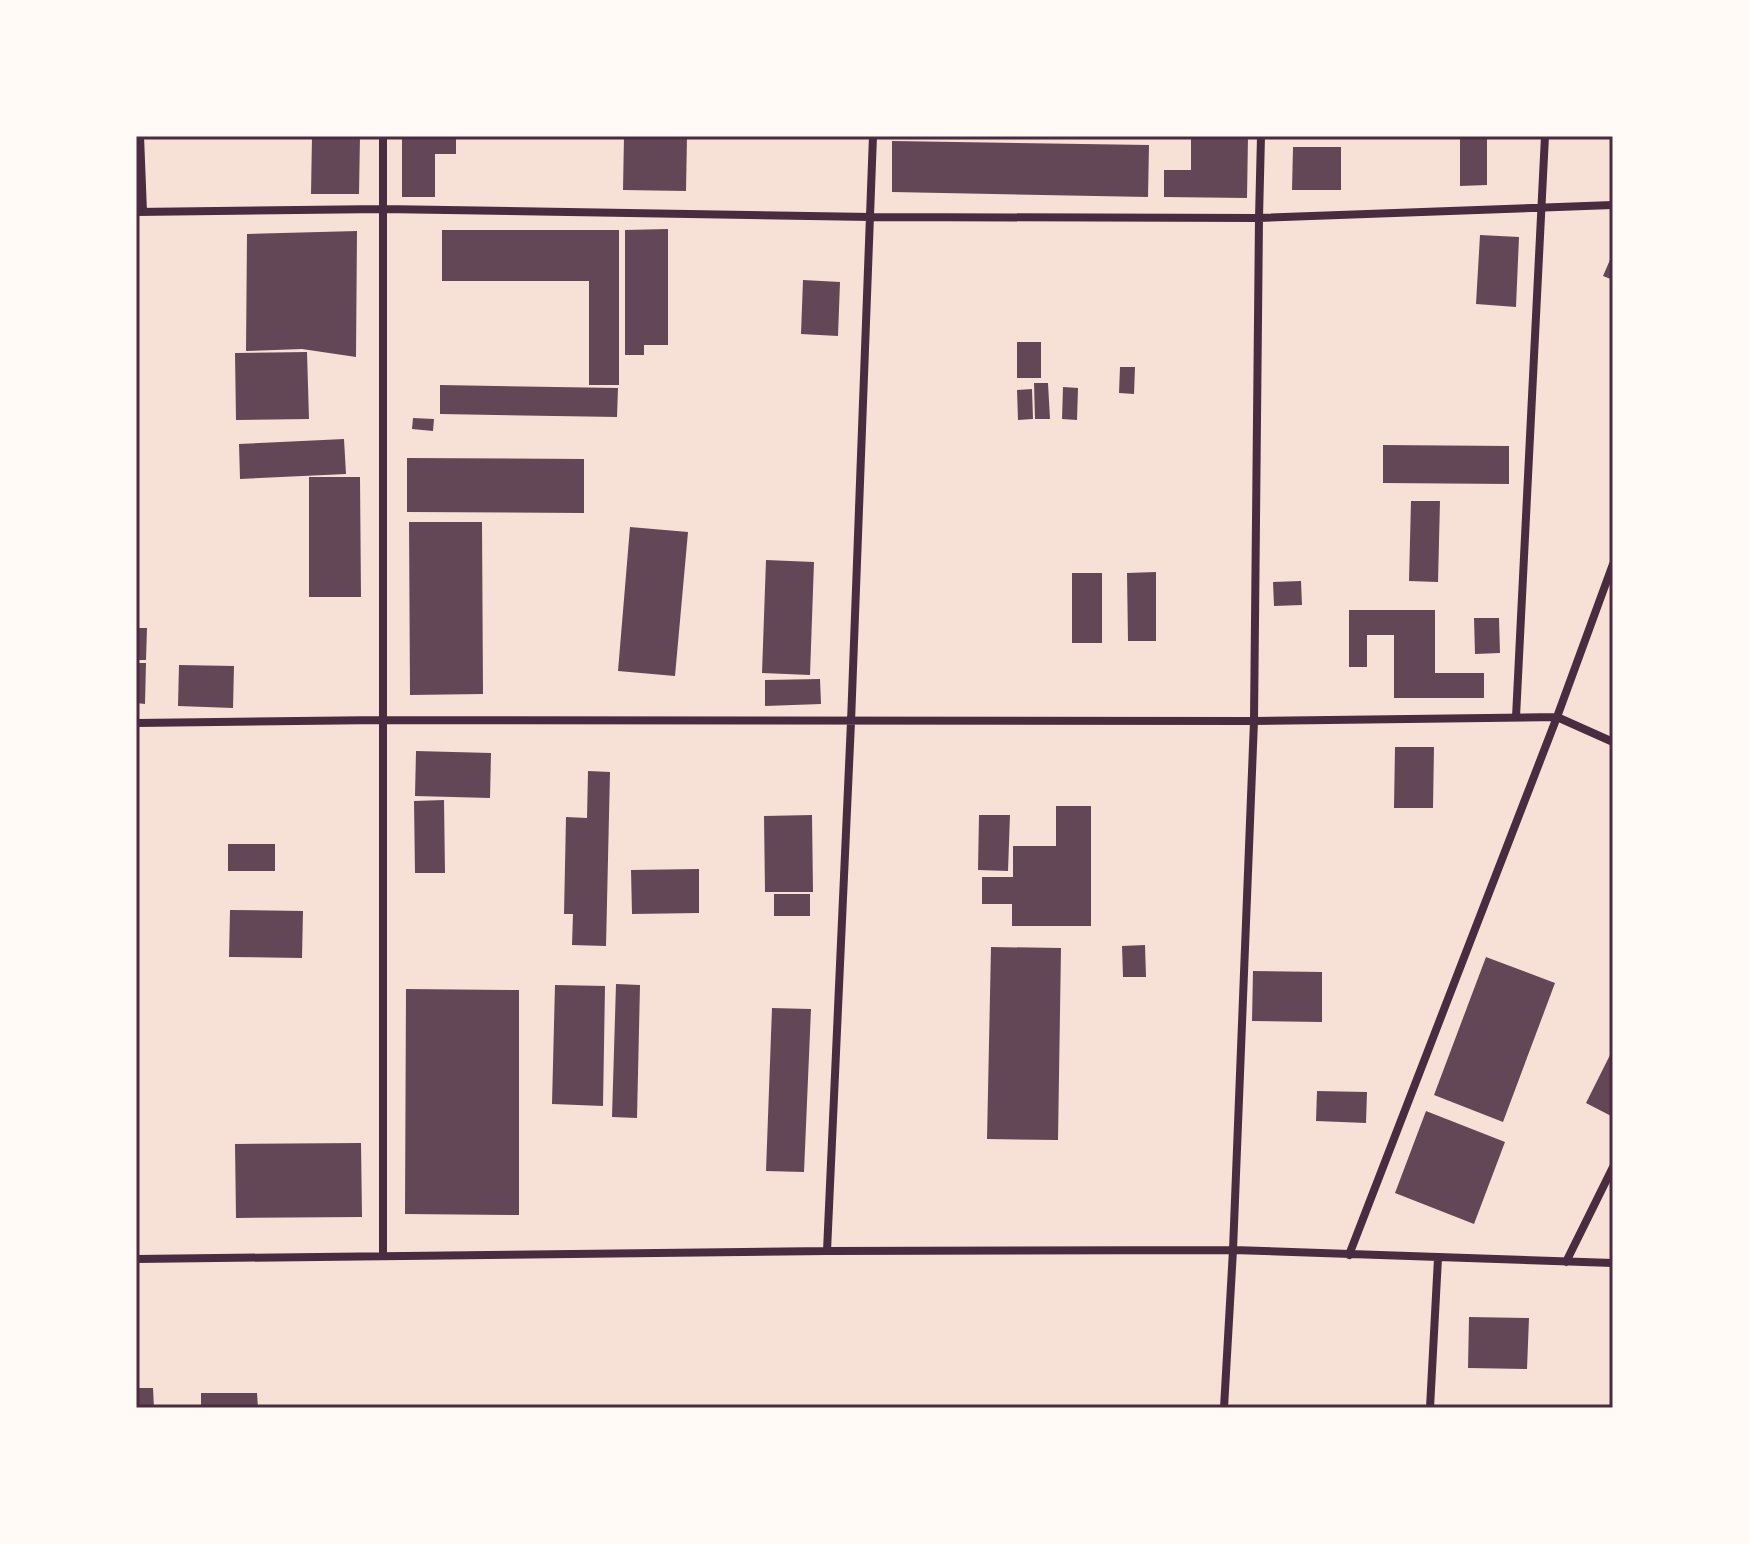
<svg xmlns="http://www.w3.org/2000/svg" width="1749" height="1544" viewBox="0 0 1749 1544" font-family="Mulish,sans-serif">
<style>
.building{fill:#644757}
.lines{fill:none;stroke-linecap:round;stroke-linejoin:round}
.minor{stroke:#4a2c40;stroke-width:8}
.neatline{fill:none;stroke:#4a2c40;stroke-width:3}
</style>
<rect width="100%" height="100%" fill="#f7e1d7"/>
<path class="building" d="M312,136h48l-1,58h-48z
M402,136h54v18h-21v43h-33z
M624,136h63l-1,55 -63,-1z
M1191,136h57l-1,62 -83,-1v-27h27z
M1460,136h27v49l-27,1z
M892,141l257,4 -1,52 -256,-5z
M1293,147h48v43h-49z
M668,229v116h-24v10h-19v-125z
M442,230h177v155h-30v-104h-147z
M357,231l-1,126 -54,-8 -56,2 1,-117z
M1480,235l39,2 -3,70 -40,-3z
M1613,253v27l-10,-4z
M803,280l37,2 -2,54 -37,-2z
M1017,342h24v36h-24z
M307,352l2,67 -73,1 -1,-67z
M1120,367h15l-1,27 -15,-1z
M1034,383h14l2,36h-15z
M440,385l178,3 -1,29 -177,-3z
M1063,387l15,1 -1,32 -15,-1z
M1032,389l1,30 -15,1 -1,-30z
M413,418l21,1 -1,12 -21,-2z
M344,439l2,35 -106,5 -1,-35z
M1383,445l126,1v38l-126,-1z
M407,458l177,1v54l-177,-1z
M309,477h51l1,120h-52z
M1411,501h29l-2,81 -29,-1z
M409,522h73l1,172 -73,1z
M630,527l58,5 -13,144 -57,-5z
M766,560l48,2 -4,113 -48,-2z
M1156,572v69h-28l-1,-68z
M1072,573h30v70h-30z
M1301,581l1,24 -28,1 -1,-24z
M1349,610h86v63h49v25h-90v-63h-27v32h-18z
M1474,618h25l1,35 -25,1z
M136,628h11l-1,32h-10z
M136,663h10l-1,41 -9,-1z
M179,665l55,1 -1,42 -55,-2z
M820,679l1,25 -56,2v-26z
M1395,747h39l-1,61h-39z
M416,751l75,2 -1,45 -75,-2z
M588,771l22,1 -4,174 -34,-1 1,-31h-9l2,-97 21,1z
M444,800l1,73h-30l-1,-72z
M1056,806h35v120h-79v-22h-30v-27h31v-31h43z
M812,815l1,77h-48l-1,-76z
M979,815h31l-2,56 -30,-1z
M228,844h47v27h-47z
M699,869v44l-67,1 -1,-44z
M774,894h36v22h-36z
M230,910l73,1 -1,47 -73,-1z
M1145,945l1,32h-23l-1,-31z
M991,947l70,1 -3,192 -71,-1z
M1486,957l69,26 -52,139 -69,-27z
M1253,971l69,1v50l-70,-1z
M616,984l24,1 -3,133 -25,-1z
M555,985l50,1 -2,120 -51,-2z
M406,989l113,1v225l-114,-1z
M772,1008l39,1 -7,163 -38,-1z
M1613,1049v68l-27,-14z
M1317,1091l50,1 -1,31 -50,-2z
M1426,1111l79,31 -31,82 -79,-31z
M361,1143l1,74 -126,1 -1,-74z
M1469,1317l60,1 -2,51 -59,-1z
M136,1388h17l1,20h-18z
M201,1393h56l1,15h-57z"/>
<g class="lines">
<path class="minor" d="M140,136l3,76
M383,136v1120
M1261,136l-2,82 354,-13
M136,212l247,-3 488,8 388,1 -5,503 -21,529 -9,158
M1516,717l29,-581
M136,723l247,-3 871,1 303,-4 56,25
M827,1251l24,-529 22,-586
M1349,1255l208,-538 56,-153
M136,1259l691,-8 406,-1 380,13
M1566,1262l47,-95
M1430,1408l8,-150"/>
</g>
<rect width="1749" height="1544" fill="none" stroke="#fffaf5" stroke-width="276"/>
<rect x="138" y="138" width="1473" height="1268" class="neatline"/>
</svg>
